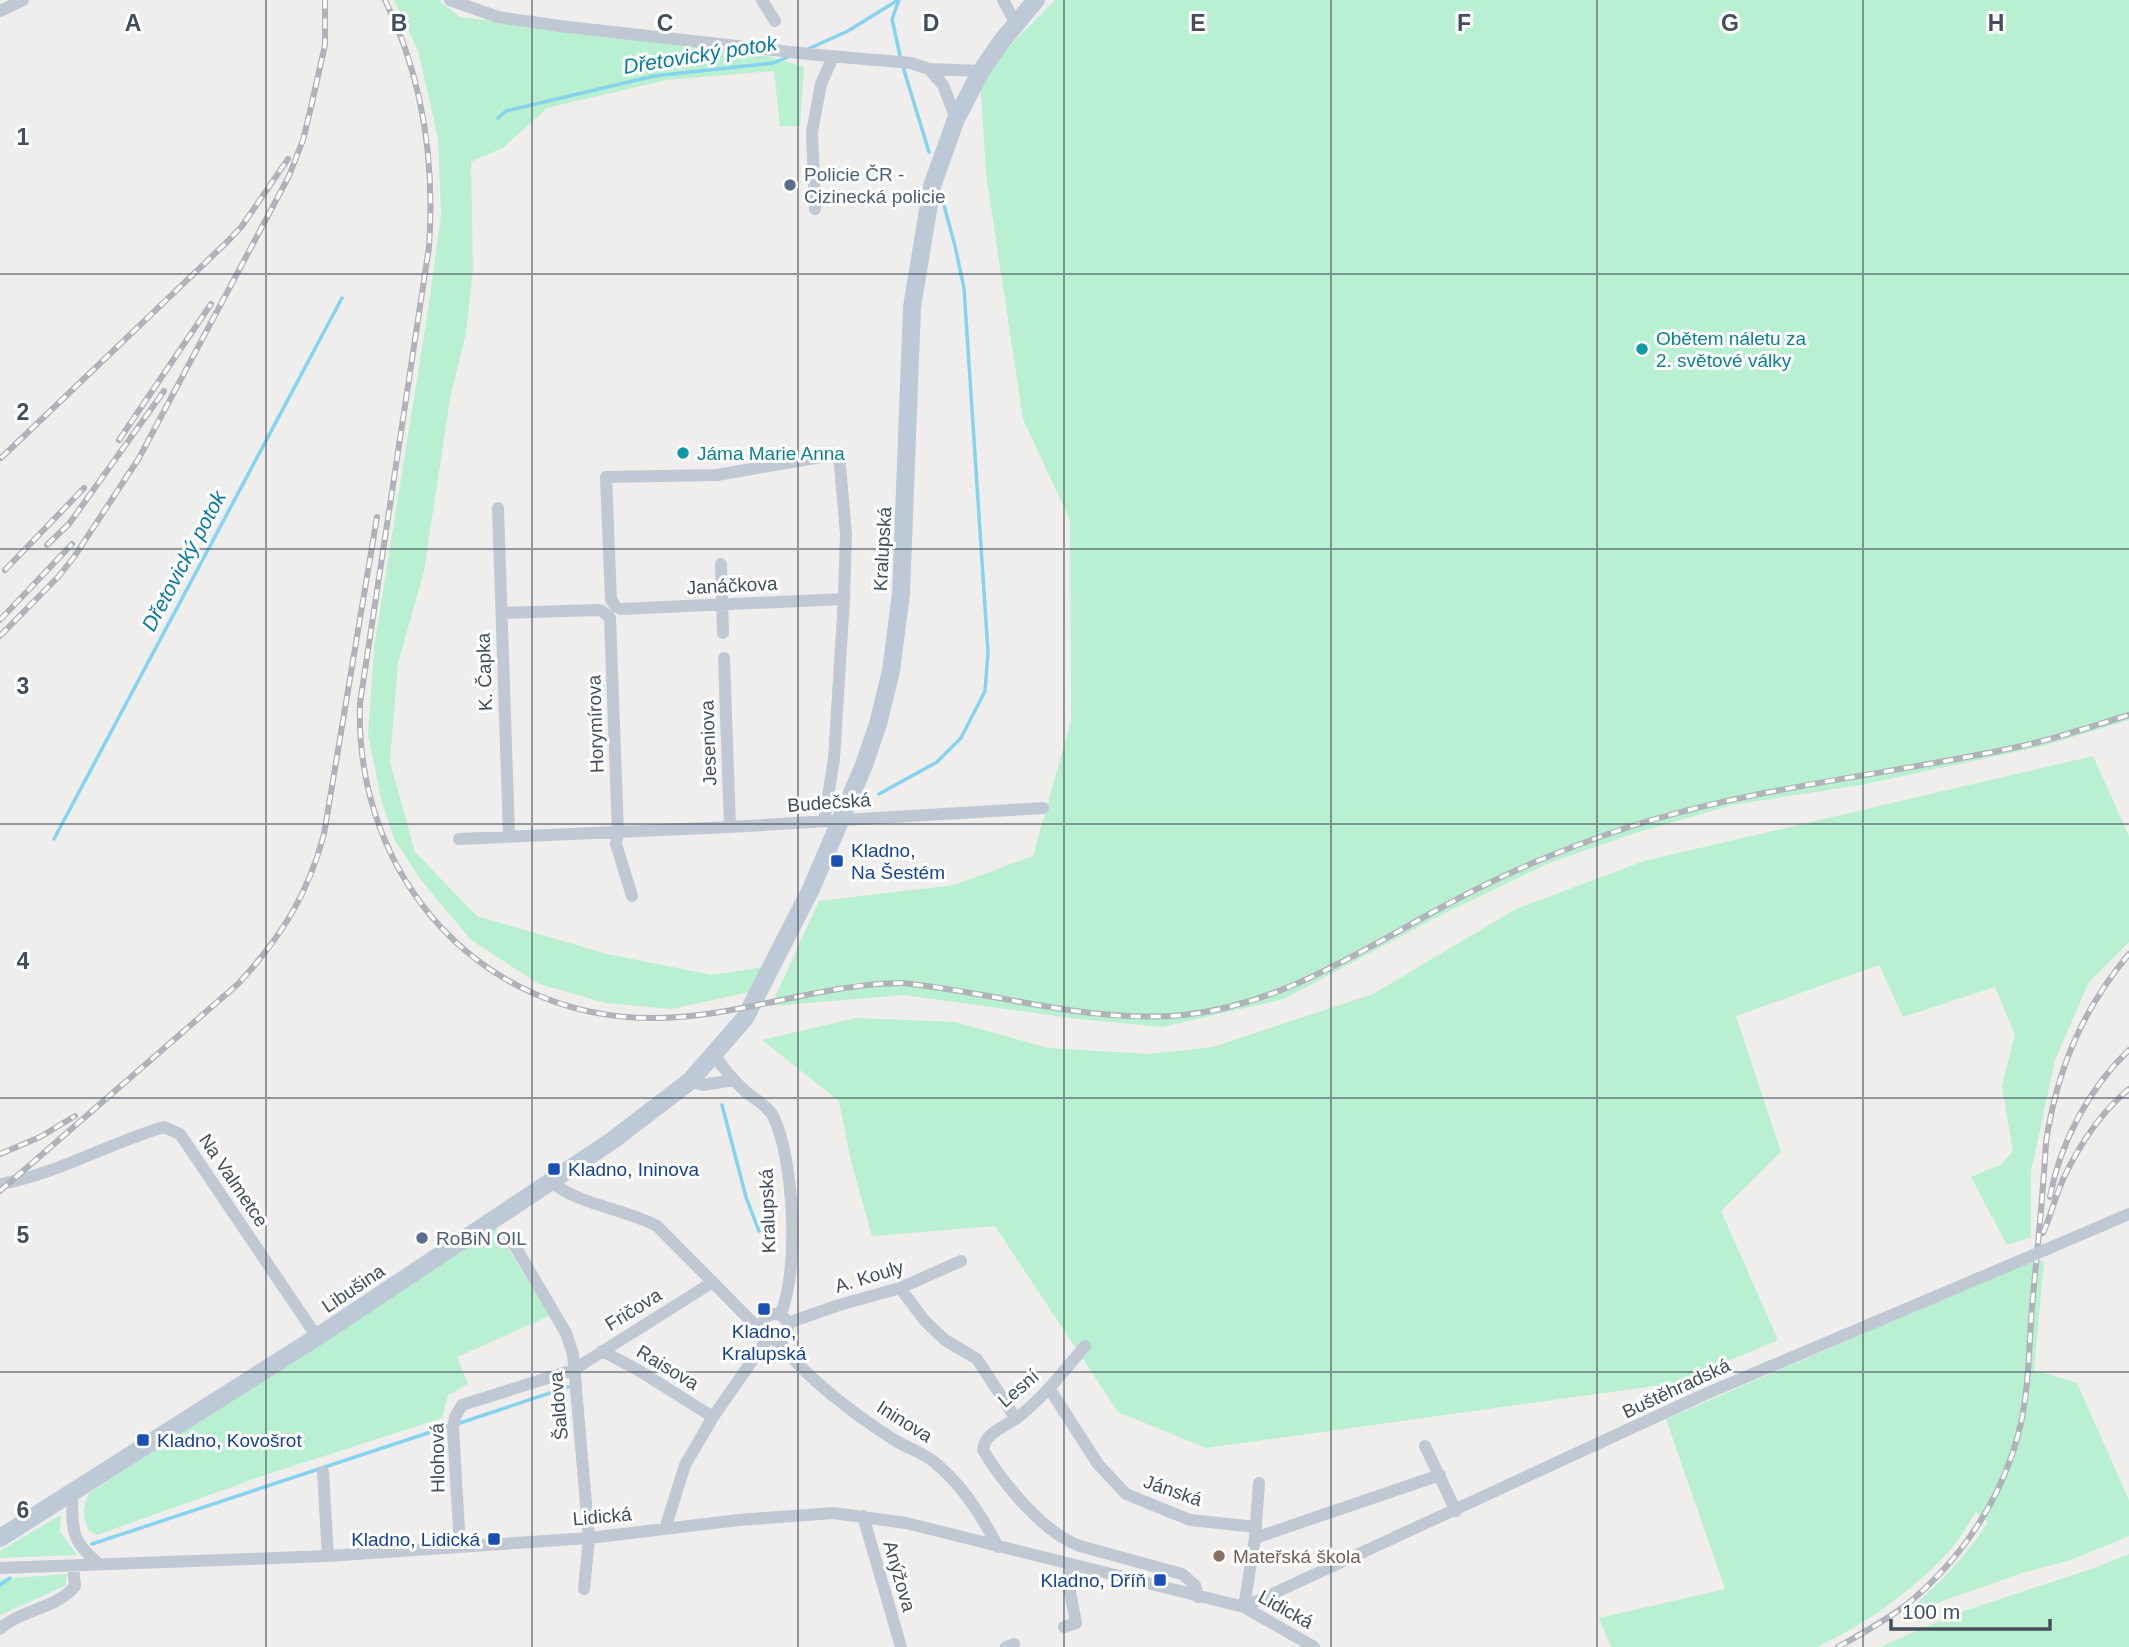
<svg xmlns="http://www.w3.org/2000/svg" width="2129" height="1647" viewBox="0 0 2129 1647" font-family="Helvetica,sans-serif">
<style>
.green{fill:#b8f0d1}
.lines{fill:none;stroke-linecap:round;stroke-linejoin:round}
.stream{stroke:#84d3ef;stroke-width:3.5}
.minor{stroke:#bfc8d3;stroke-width:12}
.secondary{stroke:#bec9d7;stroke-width:18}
.rail-casing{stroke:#afb2b8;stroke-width:6}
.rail{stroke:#fff;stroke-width:3.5;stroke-dasharray:10;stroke-linecap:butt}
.minor-bridge{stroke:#bfc8d3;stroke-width:12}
.grid{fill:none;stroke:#444f5b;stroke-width:2;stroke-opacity:0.55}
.service-dot{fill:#5c6f8a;stroke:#fff;stroke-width:2.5}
.culture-dot{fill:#0f9aa8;stroke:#fff;stroke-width:2.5}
.transit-dot{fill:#1a4fb4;stroke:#fff;stroke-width:2.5}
.education-dot{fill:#8d6e63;stroke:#fff;stroke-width:2.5}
.labels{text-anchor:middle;stroke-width:6;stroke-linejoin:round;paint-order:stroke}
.service-label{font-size:19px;fill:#4e5e75;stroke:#fff;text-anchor:start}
.culture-label{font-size:19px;fill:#0d838f;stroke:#fff;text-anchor:start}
.street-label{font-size:19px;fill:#444f5b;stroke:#fff}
.transit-label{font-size:19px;fill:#164399;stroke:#fff;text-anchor:start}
.education-label{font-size:19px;fill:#785e54;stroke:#fff;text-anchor:start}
.water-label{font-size:21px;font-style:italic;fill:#087aa4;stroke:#fff}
.grid-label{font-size:23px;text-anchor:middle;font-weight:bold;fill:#444f5b;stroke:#fff;stroke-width:6;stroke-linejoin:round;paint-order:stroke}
</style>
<rect width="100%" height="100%" fill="#f0eded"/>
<path class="green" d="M394,0h44l22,17 308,39 36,11 -4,59h-20l-6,-55 -108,9 -119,28 -43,39 -33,15 2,108 -7,63 -16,66 -26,172 -26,92 -8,99 25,90 62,64 130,38 105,21 52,-8 -14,25 -79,17 -65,-6 -67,-19 -68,-44 -50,-60 -27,-41 -13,-41 -13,-63 6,-87 54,-338 13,-95 -3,-77 -20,-87z
M1055,0h1074v720l-86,26 -182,39 -129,20 -100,29 -83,29 -110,53 -155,83 -122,28 -83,-8 -175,-24 -133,11 48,-105 135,-16 79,-29 38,-135 -1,-201 -47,-101 -37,-245 -6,-98z
M2093,756l36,80v106l-40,40 -34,78 -24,112v65l-24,8 -36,-68 31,-13 11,-13 -11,-65 13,-51 -20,-48 -92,30 -24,-52 -143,51 45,136 -60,59 57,129 -102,43 -470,65 -88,-36 -123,-186 -123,10 -21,-75 -12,-60 -77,-61 94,-22 99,4 93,26 101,6 64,-7 160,-53 143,-85 128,-48z
M496,1228l53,88 -92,41 11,27 -20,11 -6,23 -180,58 -165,59 -8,-4c-7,-14 -6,-23 0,-38z
M2044,1261l-10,109 43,13 52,117v36l-58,24 -49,13 -119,42c33,-28 62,-57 85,-93l-12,-10c-8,12 -15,25 -24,36 -37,41 -85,76 -135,99h-206l-12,-29 126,-29 -59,-170 363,-157z
M61,1515l-1,17 17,23 -77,3 1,-8z
M2129,1554v93h-249l75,-33 139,-46z
M67,1574l-2,12 -65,29v-36z"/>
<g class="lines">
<path class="stream" d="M899,0l-7,19 9,41
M808,49l40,-18 50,-31
M903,67l26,85
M498,118l8,-7 148,-35 119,-13 15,-6
M879,794l58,-32 24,-24 24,-47 3,-39 -24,-364 -9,-42 -15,-55
M54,839l288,-541
M722,1105l24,92 13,34
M457,1424l111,-37
M92,1544l357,-118
M0,1585l10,-7"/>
<path class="minor" d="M450,0l48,17 62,9 258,29 93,8 18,6 14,16 13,34
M762,0l13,21
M1003,0l13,24
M0,11l23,-11
M929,69l52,2
M815,209l-3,-77 9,-48 12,-27
M498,508l11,327
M721,564l2,69
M502,613l95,-3 5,1 8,7 8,215 -2,11 16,52
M724,658l6,169
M824,821l10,-62 10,-160 2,-65 -7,-80 -122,21 -111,2 5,123 5,7 5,2 223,-10
M459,839l271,-12 313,-19
M714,1054c9,14 19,26 31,37 8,7 23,15 28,25 21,41 27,157 7,199
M690,1081l13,4 31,-5
M551,1182c31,24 72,26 106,44l95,96 10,8
M0,1184c58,-10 109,-41 164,-57l16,7 137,203
M509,1236l57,97 7,21 16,184 -5,51
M900,1288l25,33 20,19 32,19 39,60
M762 1327a13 13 0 1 1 26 0a13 13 0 1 1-26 0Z
M788,1323l51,-18 61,-17 61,-27
M778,1340c26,37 80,77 118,101 12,7 27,12 38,21 28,22 48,54 64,85
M1085,1346c-21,25 -42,52 -68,72 -11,8 -33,15 -34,32 20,33 60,83 97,96l102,28 13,11 3,12
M602,1351l36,19 75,47
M1049,1388l49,76 28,30 64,26 66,7
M1425,1446l31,65
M323,1472l5,84
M72,1493c1,37 -3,46 27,71
M863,1516l38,131
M665,1529l20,-64 28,-48 55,-79
M1255,1538l185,-63
M460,1546l-7,-117 2,-12 7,-12 111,-35 140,-88
M0,1568l328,-12 261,-18 150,-18 94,-7 73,10 338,84 70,40
M1244,1607l459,-212 314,-133
M1244,1607l11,-69 4,-55
M1064,1627l12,-4 -7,-36 3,-21
M0,1629c21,-20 57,-20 75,-43l-2,-20
M1006,1647l8,-3"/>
<path class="secondary" d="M0,1538l317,-201 296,-197 77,-59 55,-63 66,-129 53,-124 14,-41 13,-53 10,-77 11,-287 20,-121 24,-67 25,-48 20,-29 35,-42"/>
<g class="rail-casing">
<path id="rail" d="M385,0c38,78 50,161 44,247l-69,456c-6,174 122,319 300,315 82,-2 160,-34 242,-35 93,9 186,41 281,32 99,-10 180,-66 265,-111 57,-31 117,-56 178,-76 127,-41 261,-53 391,-81 38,-8 75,-21 112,-32
M311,107l14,-62v-45
M119,440l92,-136
M1,458l227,-217 14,-15 46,-67
M47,545l22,-21 95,-133
M5,570l79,-82
M0,620l72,-76
M0,636l59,-60 15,-19 65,-99 150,-282 14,-36 10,-41
M0,1154l40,-17 35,-21
M0,1191l238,-207c43,-47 70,-89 86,-150l53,-317
M2050,1197c10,-54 39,-109 79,-147
M2043,1233c8,-18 13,-38 21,-56 16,-33 37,-65 65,-88
M1838,1647c23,-13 47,-26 68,-42 57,-46 99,-111 115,-182 8,-38 8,-78 11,-116 5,-55 11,-110 14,-165 11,-72 36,-132 83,-188"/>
</g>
<use href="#rail" class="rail"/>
<path class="minor-bridge" d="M2017,1262l112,-48"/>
</g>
<path class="grid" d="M266,0v1647M532,0v1647M798,0v1647M1064,0v1647M1331,0v1647M1597,0v1647M1863,0v1647M0,274h2129M0,549h2129M0,824h2129M0,1098h2129M0,1372h2129"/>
<g class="service-dot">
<circle cx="790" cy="185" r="7"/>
<circle cx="422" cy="1238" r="7"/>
</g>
<g class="culture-dot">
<circle cx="1642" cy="349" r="7"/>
<circle cx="683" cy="453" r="7"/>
</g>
<g class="transit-dot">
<rect x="830" y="854" width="14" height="14" rx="3.5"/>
<rect x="547" y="1162" width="14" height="14" rx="3.5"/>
<rect x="757" y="1302" width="14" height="14" rx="3.5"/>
<rect x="136" y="1433" width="14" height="14" rx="3.5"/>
<rect x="487" y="1532" width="14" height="14" rx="3.5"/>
<rect x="1153" y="1573" width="14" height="14" rx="3.5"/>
</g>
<circle class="education-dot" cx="1219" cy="1556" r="7"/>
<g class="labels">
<g class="service-label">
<text x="804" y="181">Policie ČR -<tspan x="804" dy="22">Cizinecká policie</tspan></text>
<text x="436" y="1245">RoBiN OIL</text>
</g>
<g class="culture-label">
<text x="1656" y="345">Obětem náletu za<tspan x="1656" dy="22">2. světové války</tspan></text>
<text x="697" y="460">Jáma Marie Anna</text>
</g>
<g class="street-label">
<text transform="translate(882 549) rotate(-87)" y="7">Kralupská</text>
<text transform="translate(732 585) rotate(-3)" y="7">Janáčkova</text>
<text transform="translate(484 672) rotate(-92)" y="7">K. Čapka</text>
<text transform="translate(595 724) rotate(-92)" y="7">Horymírova</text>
<text transform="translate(708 743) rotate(-92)" y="7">Jeseniova</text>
<text transform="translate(829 802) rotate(-4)" y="7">Budečská</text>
<text transform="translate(234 1180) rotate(56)" y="7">Na Valmetce</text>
<text transform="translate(767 1211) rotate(-92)" y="7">Kralupská</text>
<text transform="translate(869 1276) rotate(-17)" y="7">A. Kouly</text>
<text transform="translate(353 1288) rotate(-34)" y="7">Libušina</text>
<text transform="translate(633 1309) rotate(-32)" y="7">Fričova</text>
<text transform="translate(668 1367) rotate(31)" y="7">Raisova</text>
<text transform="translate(1018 1388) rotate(-41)" y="7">Lesní</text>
<text transform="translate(1676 1388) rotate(-25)" y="7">Buštěhradská</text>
<text transform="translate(558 1406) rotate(-95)" y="7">Šaldova</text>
<text transform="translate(905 1421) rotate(32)" y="7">Ininova</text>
<text transform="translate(437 1458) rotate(-91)" y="7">Hlohová</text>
<text transform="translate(1173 1490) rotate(19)" y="7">Jánská</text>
<text transform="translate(602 1516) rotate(-5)" y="7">Lidická</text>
<text transform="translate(900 1576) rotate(74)" y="7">Anýžova</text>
<text transform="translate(1286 1609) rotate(29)" y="7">Lidická</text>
</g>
<g class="transit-label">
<text x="851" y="857">Kladno,<tspan x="851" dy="22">Na Šestém</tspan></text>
<text x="568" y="1176">Kladno, Ininova</text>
<text x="764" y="1338" text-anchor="middle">Kladno,<tspan x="764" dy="22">Kralupská</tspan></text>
<text x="157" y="1447">Kladno, Kovošrot</text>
<text x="480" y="1546" text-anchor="end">Kladno, Lidická</text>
<text x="1146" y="1587" text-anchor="end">Kladno, Dříň</text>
</g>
<g class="education-label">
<text x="1233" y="1563">Mateřská škola</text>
</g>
<g class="water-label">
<text transform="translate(700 55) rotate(-9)" y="7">Dřetovický potok</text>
<text transform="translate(184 561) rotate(-62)" y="7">Dřetovický potok</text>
</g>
</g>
<g class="grid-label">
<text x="133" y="31">A</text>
<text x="399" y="31">B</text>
<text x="665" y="31">C</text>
<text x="931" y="31">D</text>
<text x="1198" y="31">E</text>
<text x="1464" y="31">F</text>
<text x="1730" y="31">G</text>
<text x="1996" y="31">H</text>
<text x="23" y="145">1</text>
<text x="23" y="420">2</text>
<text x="23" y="694">3</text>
<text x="23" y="969">4</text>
<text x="23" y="1243">5</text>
<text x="23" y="1518">6</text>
</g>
<path d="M1891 1619v10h159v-10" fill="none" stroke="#444f5b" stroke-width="3.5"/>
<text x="1902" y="1619" font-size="21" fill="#444f5b" stroke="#ffffff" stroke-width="5" paint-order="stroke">100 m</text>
</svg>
